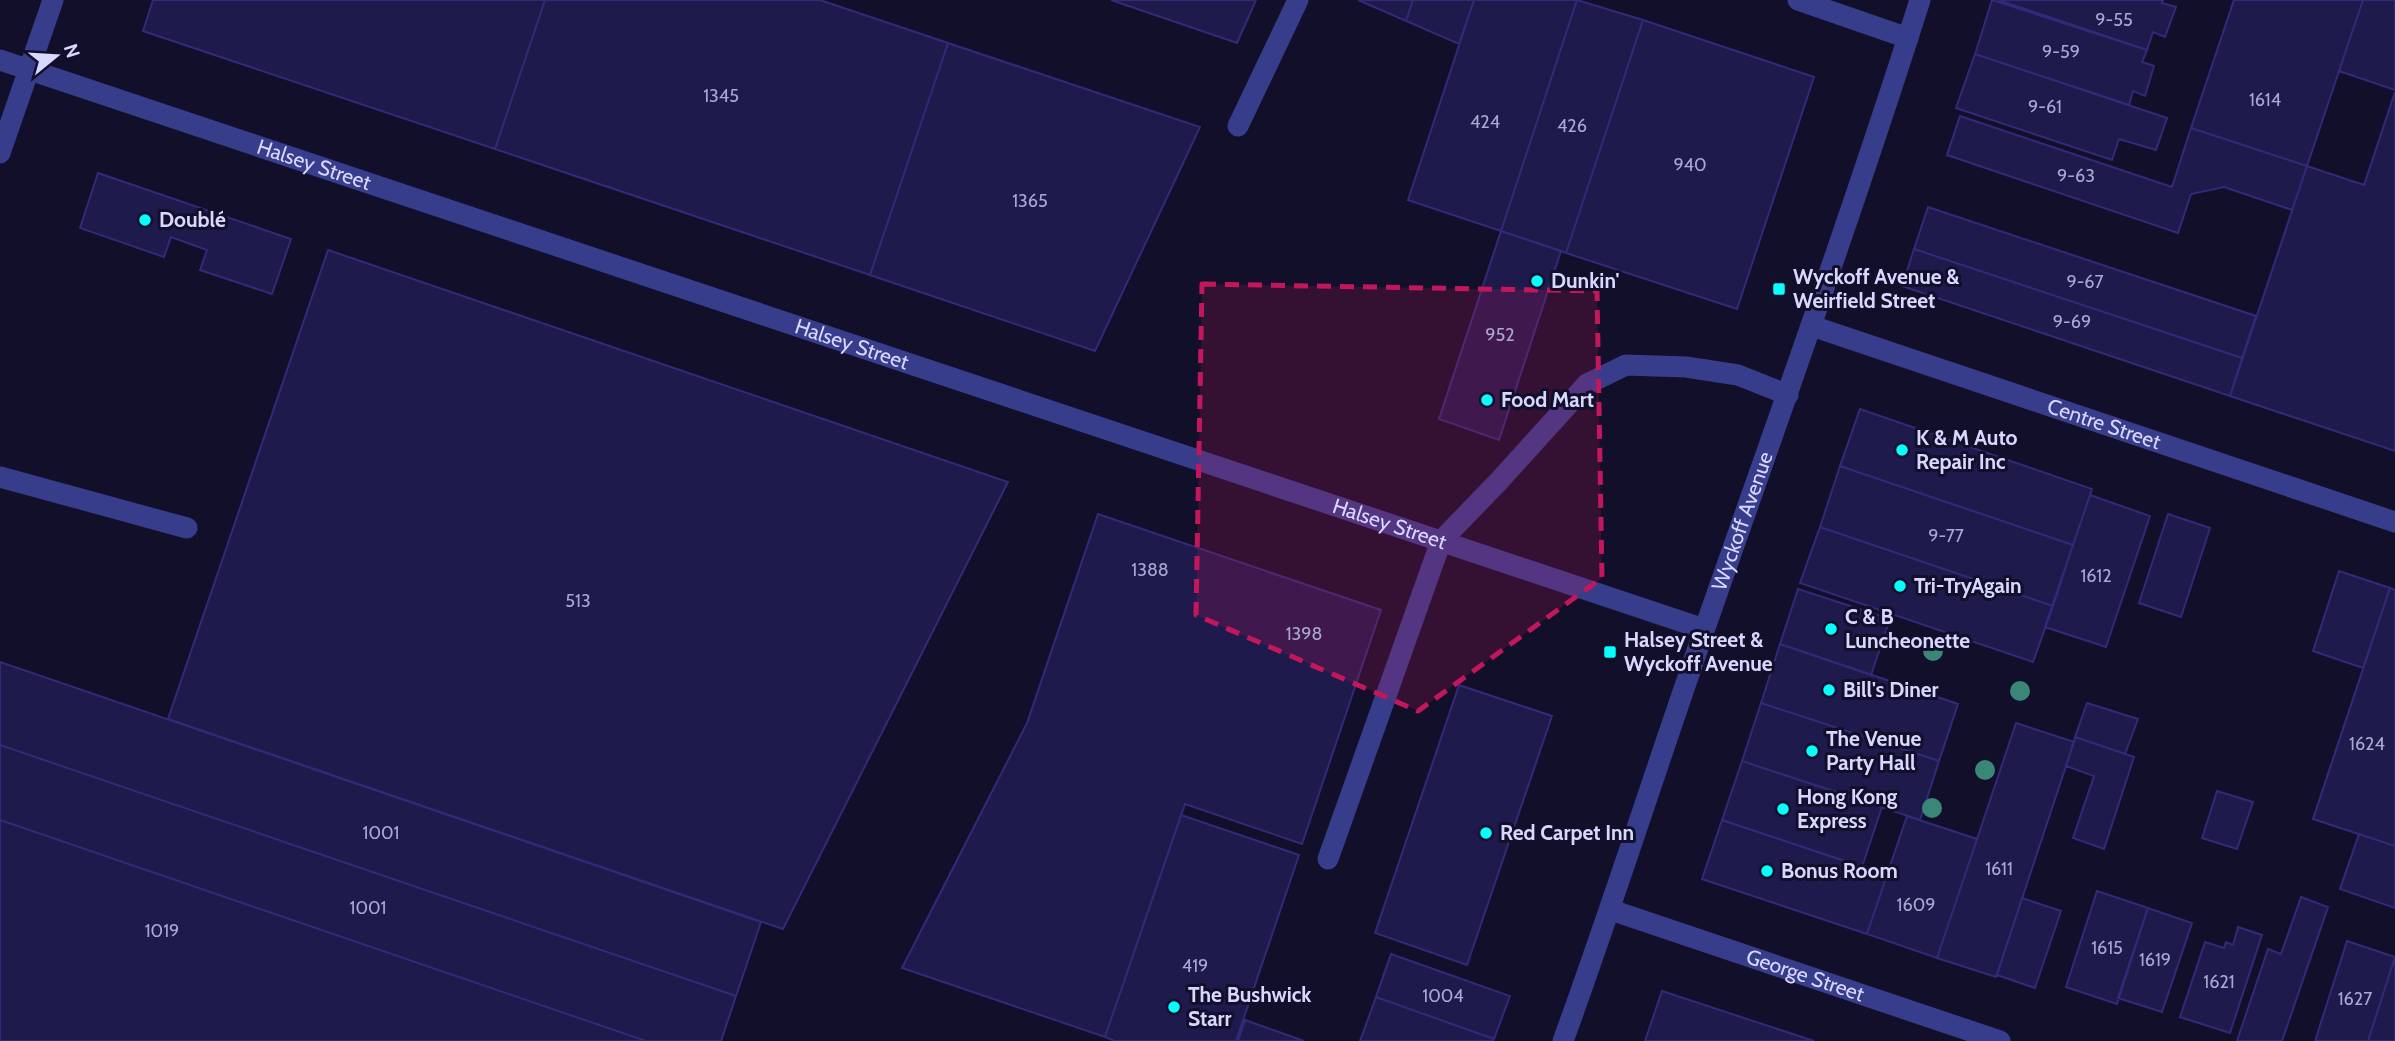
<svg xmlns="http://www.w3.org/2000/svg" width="2395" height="1041" viewBox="0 0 2395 1041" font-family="Cabin,sans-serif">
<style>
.building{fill:#1f1a4c;stroke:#322a79;stroke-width:2}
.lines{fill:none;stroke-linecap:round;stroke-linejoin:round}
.minor{stroke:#373d8b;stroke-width:21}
.tree{fill:#3a8677}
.marked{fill:#c2185b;fill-opacity:0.2;stroke:#c2185b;stroke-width:5;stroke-dasharray:14 9;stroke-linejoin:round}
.poi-dot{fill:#03fffe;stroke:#110f2a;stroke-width:2.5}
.labels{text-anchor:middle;stroke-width:6;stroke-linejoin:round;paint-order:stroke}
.number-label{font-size:18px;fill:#aaa8d2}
.street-label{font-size:21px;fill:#d8d7ff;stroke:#110f2a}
.poi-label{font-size:21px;font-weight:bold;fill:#d8d7ff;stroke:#110f2a;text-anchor:start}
</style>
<rect width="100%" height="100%" fill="#110f2a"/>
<path class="building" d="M153,0h392l-50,149 -352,-118z
M545,0h275l128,43 -78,232 -375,-126z
M1111,0h145l-19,43z
M1358,0h55l-7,21z
M1413,0h61l-15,44 -53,-23z
M1474,0h103l-76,231 -93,-31z
M1577,0l66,20 -77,233 -65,-22z
M1992,0l155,50 -5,12 12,4 -9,30 -12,-5 -4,14 -154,-51z
M1998,0h165l-1,3 14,4 -11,30 -12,-5 -6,18z
M2234,0h129l-56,166 -116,-38z
M2363,0h32v90l-56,-19z
M1643,20l171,57 -77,232 -171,-56z
M948,43l252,84 -105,224 -225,-76z
M1975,54l192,64 -11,32 -37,-11 -7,21 -156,-52z
M2395,92v359l-165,-55 77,-230 57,19z
M1960,116l212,71 19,-59 116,38 -15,44 -68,-23 -33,7 -13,39 -231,-78z
M98,173l193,66 -19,55 -72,-24 7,-20 -36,-13 -7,20 -84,-29z
M1928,207l328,109 -14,42 -328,-109z
M1501,231l60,20 -62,189 -60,-21z
M1914,249l328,109 -12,38 -328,-110z
M328,250l680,232 -225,447 -615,-210z
M1860,409l232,80 -19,56 -233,-79z
M1840,466l233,79 -20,61 -233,-79z
M2090,495l60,21 -44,131 -61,-20z
M1098,514l283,96 -79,234 -117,-40 -80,233 -203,-69 125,-245z
M2168,514l42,14 -29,89 -42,-14z
M1820,527l233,79 -20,56 -233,-79z
M2339,571l51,17 -27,80 -50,-17z
M2390,588l5,2v256l-82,-27z
M1798,589l92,30 -19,56 -91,-31z
M1780,644l178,60 -19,57 -178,-58z
M0,662l761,260 -25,74 -736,-251z
M1459,685l93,31 -85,249 -92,-32z
M1761,703l178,58 -19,59 -178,-59z
M2087,703l51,16 -13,35 -50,-17z
M2016,723l58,19 -78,235 -59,-19z
M2075,737l59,20 -30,92 -31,-11 21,-62 -28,-10z
M0,745l736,251 -15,45h-75l-646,-221z
M1742,761l140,46 -20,60 -140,-47z
M2217,791l36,11 -16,47 -35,-11z
M1181,815l118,40 -63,186h-121l-10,-4z
M1907,816l70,23 -40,119 -70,-24z
M0,820l646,221h-646z
M1722,820l165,55 -20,59 -165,-55z
M2359,834l36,12v62l-55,-19z
M2097,891l51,17 -31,96 -51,-17z
M2301,897l27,10 -46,134h-45l31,-92 13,5z
M2022,898l39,13 -26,77 -38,-13z
M2148,908l44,15 -30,89 -44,-14z
M2238,927l24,8 -32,98 -50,-16 25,-75 19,6 2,-6 7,3z
M2347,941l48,16 -27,84h-53z
M1391,954l119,42 -16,43 -118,-42z
M2395,957v84h-27z
M1662,991l152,50h-169z
M1376,997l118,42 -1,2h-133z
M1245,1020l59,21h-66z"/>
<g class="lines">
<g class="minor">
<path d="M1798,0l110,38"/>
<path id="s1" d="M0,60l1704,569"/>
<path d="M1238,126l60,-126"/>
<path d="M0,153l53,-153"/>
<path id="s2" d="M1812,326l583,196"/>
<path d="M0,477l187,51"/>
<path d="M1328,859l113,-318 58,-60 88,-97 39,-19 60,2 52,8 50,20"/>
<path id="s3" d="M1611,910l389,131"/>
<path id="s4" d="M1563,1041c50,-137 94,-276 142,-413 73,-209 148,-417 215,-628"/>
</g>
</g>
<g class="tree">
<circle cx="1933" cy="651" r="10"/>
<circle cx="2020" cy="691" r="10"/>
<circle cx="1985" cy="770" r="10"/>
<circle cx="1932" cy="808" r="10"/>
</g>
<path class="marked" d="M1202,284l395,7 5,287 -184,133 -222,-96z"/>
<g class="poi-dot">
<circle cx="145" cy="220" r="7"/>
<circle cx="1537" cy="281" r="7"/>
<rect x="1772" y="282" width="14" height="14" rx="3.5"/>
<circle cx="1487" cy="400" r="7"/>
<circle cx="1902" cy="450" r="7"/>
<circle cx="1900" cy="586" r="7"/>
<circle cx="1831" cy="629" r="7"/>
<rect x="1603" y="645" width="14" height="14" rx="3.5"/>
<circle cx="1829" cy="690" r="7"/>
<circle cx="1812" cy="751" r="7"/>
<circle cx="1783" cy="809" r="7"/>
<circle cx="1486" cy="833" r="7"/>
<circle cx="1767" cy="871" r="7"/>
<circle cx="1174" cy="1007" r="7"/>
</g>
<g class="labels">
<g class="number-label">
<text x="2114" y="26">9-55</text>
<text x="2061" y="58">9-59</text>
<text x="721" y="102">1345</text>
<text x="2265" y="106">1614</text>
<text x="2045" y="113">9-61</text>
<text x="1485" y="128">424</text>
<text x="1572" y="132">426</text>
<text x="1690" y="171">940</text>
<text x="2076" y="182">9-63</text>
<text x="1030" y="207">1365</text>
<text x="2085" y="288">9-67</text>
<text x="2072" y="328">9-69</text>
<text x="1500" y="341">952</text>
<text x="1946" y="542">9-77</text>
<text x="1150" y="576">1388</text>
<text x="2096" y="582">1612</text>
<text x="578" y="607">513</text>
<text x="1304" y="640">1398</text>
<text x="2367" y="750">1624</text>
<text x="381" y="839">1001</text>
<text x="1999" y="875">1611</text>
<text x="1916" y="911">1609</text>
<text x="368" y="914">1001</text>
<text x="162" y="937">1019</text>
<text x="2107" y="954">1615</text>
<text x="2155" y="966">1619</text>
<text x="1195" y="972">419</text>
<text x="2219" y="988">1621</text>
<text x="1443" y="1002">1004</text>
<text x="2355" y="1005">1627</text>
</g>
<g class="street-label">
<text dy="7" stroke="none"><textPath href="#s1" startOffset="331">Halsey Street</textPath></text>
<text dy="7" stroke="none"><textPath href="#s1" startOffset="898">Halsey Street</textPath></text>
<text dy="7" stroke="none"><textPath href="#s2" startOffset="308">Centre Street</textPath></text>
<text dy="7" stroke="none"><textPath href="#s4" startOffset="550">Wyckoff Avenue</textPath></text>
<text dy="7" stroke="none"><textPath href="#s1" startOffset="1465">Halsey Street</textPath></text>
<text dy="7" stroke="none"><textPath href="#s3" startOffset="205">George Street</textPath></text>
</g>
<g class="poi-label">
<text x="159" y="227">Doublé</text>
<text x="1793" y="284">Wyckoff Avenue &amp;<tspan x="1793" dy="24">Weirfield Street</tspan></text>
<text x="1551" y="288">Dunkin'</text>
<text x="1501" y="407">Food Mart</text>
<text x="1916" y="445">K &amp; M Auto<tspan x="1916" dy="24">Repair Inc</tspan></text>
<text x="1914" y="593">Tri-TryAgain</text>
<text x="1845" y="624">C &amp; B<tspan x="1845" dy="24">Luncheonette</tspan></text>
<text x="1624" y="647">Halsey Street &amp;<tspan x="1624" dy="24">Wyckoff Avenue</tspan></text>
<text x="1843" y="697">Bill's Diner</text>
<text x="1826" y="746">The Venue<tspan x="1826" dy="24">Party Hall</tspan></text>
<text x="1797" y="804">Hong Kong<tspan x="1797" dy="24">Express</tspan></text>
<text x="1500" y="840">Red Carpet Inn</text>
<text x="1781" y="878">Bonus Room</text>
<text x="1188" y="1002">The Bushwick<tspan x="1188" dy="24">Starr</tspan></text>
</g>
</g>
<g transform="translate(56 56) rotate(72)" stroke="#110f2a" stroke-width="5" paint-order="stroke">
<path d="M0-5L12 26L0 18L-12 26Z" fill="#d8d7ff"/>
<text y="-10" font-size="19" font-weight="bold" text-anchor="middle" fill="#d8d7ff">N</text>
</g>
</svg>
